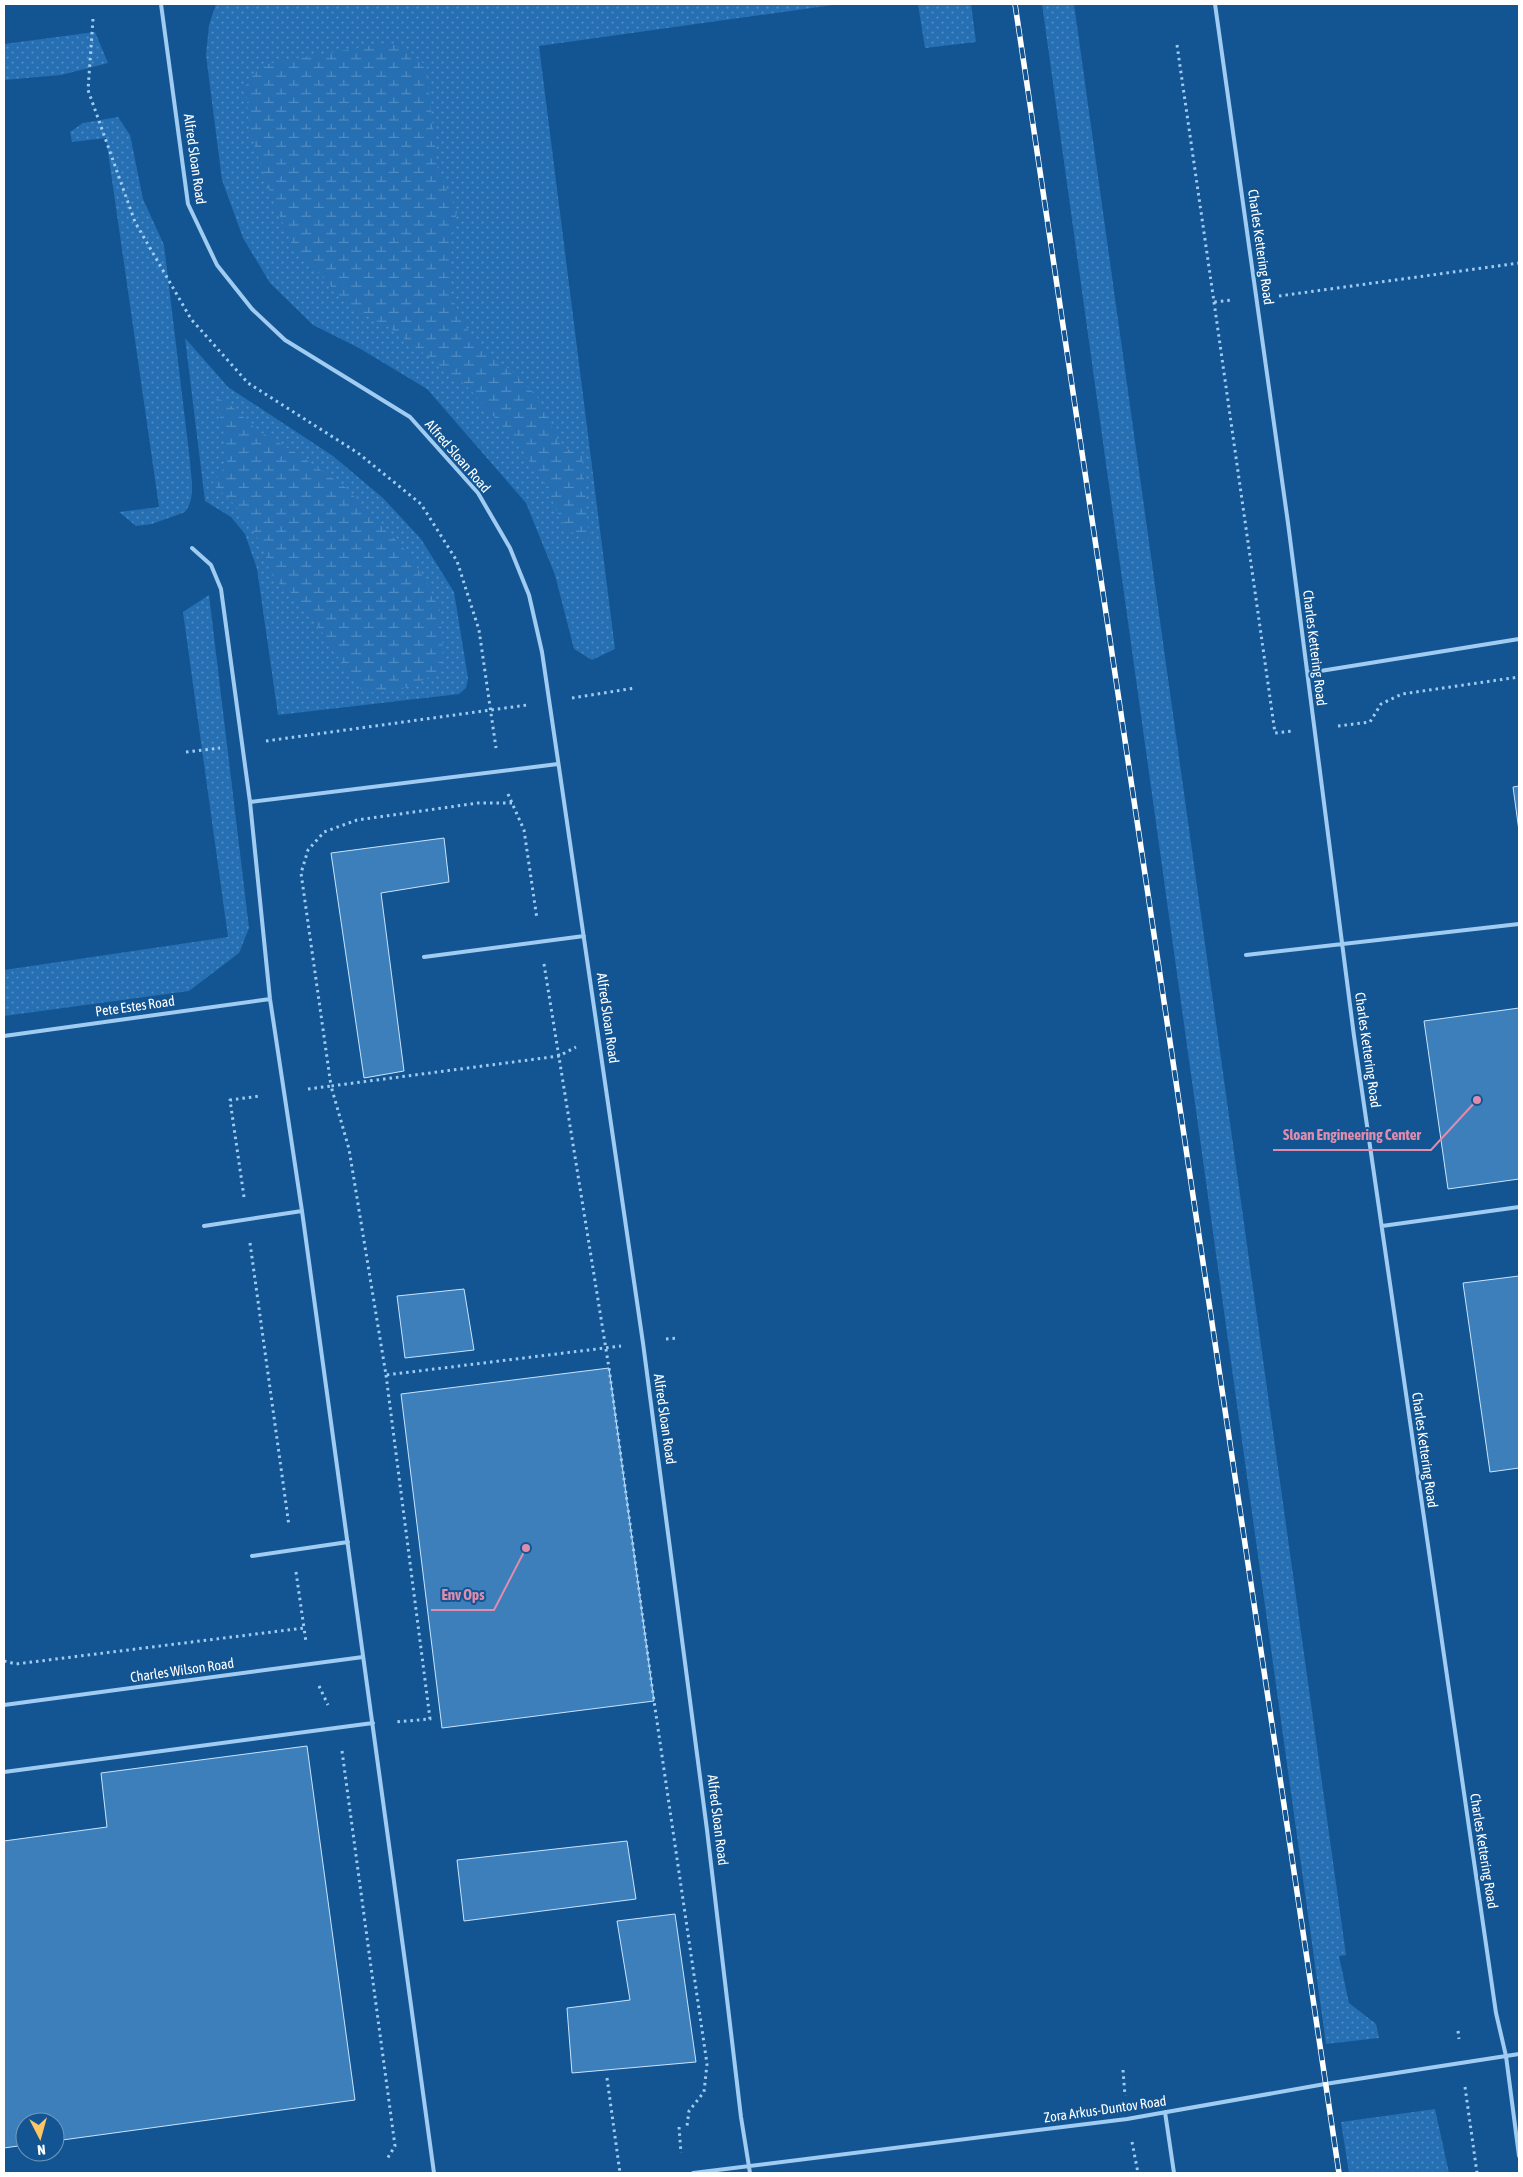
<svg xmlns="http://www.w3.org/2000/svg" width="1523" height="2177" viewBox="0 0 1523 2177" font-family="'Asap Condensed',sans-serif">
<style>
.grass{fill:url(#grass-dots)}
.wetland{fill:url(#wetland-marsh)}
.building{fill:#3c7fbb;stroke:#c9e4fd}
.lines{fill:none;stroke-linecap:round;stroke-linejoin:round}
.path{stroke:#a1ccf2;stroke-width:3;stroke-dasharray:2.5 4;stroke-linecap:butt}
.lane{stroke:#a1ccf2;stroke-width:4}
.rail-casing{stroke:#fff;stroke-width:5.5}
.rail{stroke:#135593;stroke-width:4;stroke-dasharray:11;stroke-linecap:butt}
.labels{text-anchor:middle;stroke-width:4;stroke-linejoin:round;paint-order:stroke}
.street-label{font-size:14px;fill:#fff;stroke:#135593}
.leader{fill:none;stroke:#e08cad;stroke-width:2}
.callout-dot{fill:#e08cad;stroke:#135593;stroke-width:2}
.callout-label{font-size:15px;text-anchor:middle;font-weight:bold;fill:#e08cad;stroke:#135593;stroke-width:4;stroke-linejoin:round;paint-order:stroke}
</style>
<defs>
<pattern id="grass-dots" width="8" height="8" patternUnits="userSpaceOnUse" patternTransform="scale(1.25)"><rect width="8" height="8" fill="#256fb2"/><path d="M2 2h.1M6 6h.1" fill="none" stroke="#518cc1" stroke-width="1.8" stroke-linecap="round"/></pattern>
<pattern id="wetland-marsh" width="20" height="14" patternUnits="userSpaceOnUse" patternTransform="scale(1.25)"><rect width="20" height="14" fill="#256fb2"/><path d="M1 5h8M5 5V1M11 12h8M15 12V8" fill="none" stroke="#518cc1"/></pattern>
</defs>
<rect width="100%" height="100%" fill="#135593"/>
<path class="grass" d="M216,4h624l-301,42 76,603 -23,11 -18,-11 -19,-74 -29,-72 -99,-114 -68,-41 -46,-23 -43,-42 -27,-45 -21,-58 -16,-125 3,-30z
M918,4h53l5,38 -51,6z
M1042,4h32l272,1951 -7,1 10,47 27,21 3,14 -53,6z
M95,32l13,31 -47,12 -57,5v-36z
M118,117l12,18 13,64 21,46 26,216c1,17 6,37 -5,51l-33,12 -16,2 -17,-14 40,-5 -53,-369 -34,4 -2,-10 13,-9z
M185,338l43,49 105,69 50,42 38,41 33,53 14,86 -2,10 -7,6 -181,21 -21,-146 -12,-35 -14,-17 -26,-16z
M209,595l40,333 -10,25 -50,38 -185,25v-46l224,-33 -45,-325z
M1435,2109l14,64h-100l-8,-51z"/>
<path class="wetland" d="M390,42l36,23 12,106 19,40 -8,40v41l24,49 40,31 25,26 23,48 21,10 7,86 -24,-14 -20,-43 -27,-41 -51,-58 -77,-58 -40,-21 -58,-63 -19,-43 -24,-72 -3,-45 16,-19z
M216,398l12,5 29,27 39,23 49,34 60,63 19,28 16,32 3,39 -2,21c-29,17 -44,24 -78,22 -9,-12 -17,-23 -25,-35 -19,-29 -34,-59 -64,-77 -15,-44 -25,-66 -62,-96l15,-20 -1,-20z"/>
<path class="building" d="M1519,786v45l-6,-44z
M444,838l5,44 -68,11 23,178 -40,7 -33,-225z
M1519,1008v171l-71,10 -24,-168z
M1519,1276v192l-29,4 -27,-189z
M464,1289l10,61 -69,8 -8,-62z
M609,1368l45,333 -212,27 -41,-334z
M307,1746l48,354 -300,41v-19h-30v23l-21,3v-307l103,-14 -6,-54z
M627,1841l9,58 -172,22 -7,-61z
M675,1914l21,148 -124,11 -5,-65 63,-8 -13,-79z"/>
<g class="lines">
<path class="path" d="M93,19l-5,71 47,132 56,97 57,64 110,70 63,51 36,57 22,69 17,118
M1177,45l37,257 19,-2
M1279,296l240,-33
M1214,302l61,431 17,-2
M572,698l63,-10
M1338,726l32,-4 11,-18 21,-10 117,-17
M266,741l261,-36
M186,752l34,-4
M508,794l16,36 13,89
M512,803h-34l-121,17 -33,12 -16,18 -7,23 30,213 228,-30 17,-9
M544,964l65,404 45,333 53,363 -3,28 -15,19 -2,15
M308,1089l23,-3 18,63 37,226 235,-29
M244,1197l-14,-97 30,-4
M250,1243l39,283
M666,1339l12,-1
M386,1375l44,344 -35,3
M296,1572l8,56
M4,1661l12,3 288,-36 2,14
M319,1686l9,19
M342,1751l53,395 -8,13
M1458,2031l1,8
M1123,2070l2,26
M607,2078l13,95
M1465,2087l12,86
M679,2127l2,26
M1132,2142l6,31"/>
<path class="lane" d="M161,4l27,200 29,61 35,44 33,31 125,77 68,76 32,55 19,47 13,57 19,129 82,562 64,487 34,287 9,56
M1215,4l73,519 66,513 142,977 10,43 13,100
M192,548l19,17 10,24 29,213 20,197 32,212 132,962
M1308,673l211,-34
M250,802l308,-38
M1246,955l273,-31
M424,957l160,-21
M4,1036l266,-37
M204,1226l98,-15
M1382,1226l137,-19
M252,1556l96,-14
M4,1705l359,-48
M4,1772l369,-49
M1165,2112l9,61
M693,2173l434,-54 198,-35 194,-30"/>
<g class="rail-casing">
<path id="rail" d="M1015,4l324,2169"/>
</g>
<use href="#rail" class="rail"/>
</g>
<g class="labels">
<g class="street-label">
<text transform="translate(195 159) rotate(82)" y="5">Alfred Sloan Road</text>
<text transform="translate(1261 247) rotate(82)" y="5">Charles Kettering Road</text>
<text transform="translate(458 456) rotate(49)" y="5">Alfred Sloan Road</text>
<text transform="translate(1315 648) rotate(83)" y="5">Charles Kettering Road</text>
<text transform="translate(135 1006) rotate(-8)" y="5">Pete Estes Road</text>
<text transform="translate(608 1018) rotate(82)" y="5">Alfred Sloan Road</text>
<text transform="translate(1368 1050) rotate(82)" y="5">Charles Kettering Road</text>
<text transform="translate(665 1419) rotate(82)" y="5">Alfred Sloan Road</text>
<text transform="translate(1425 1450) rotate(82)" y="5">Charles Kettering Road</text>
<text transform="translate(182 1670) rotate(-8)" y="5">Charles Wilson Road</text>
<text transform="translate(718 1820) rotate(83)" y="5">Alfred Sloan Road</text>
<text transform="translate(1484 1851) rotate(81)" y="5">Charles Kettering Road</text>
<text transform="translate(1105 2109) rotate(-8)" y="5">Zora Arkus-Duntov Road</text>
</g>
</g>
<path class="leader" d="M1477 1100L1431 1150H1273M526 1548L494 1610H431"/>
<g class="callout-dot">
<circle cx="1477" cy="1100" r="5"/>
<circle cx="526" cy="1548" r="5"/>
</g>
<g class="callout-label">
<text x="1352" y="1140">Sloan Engineering Center</text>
<text x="463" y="1600">Env Ops</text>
</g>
<rect width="1523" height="2177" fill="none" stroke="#ffffff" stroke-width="10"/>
<g transform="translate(40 2137) rotate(174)"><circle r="24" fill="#135593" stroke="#7199be"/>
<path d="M0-4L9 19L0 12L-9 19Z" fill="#ffc662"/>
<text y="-8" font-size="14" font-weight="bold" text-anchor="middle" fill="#ffffff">N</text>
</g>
</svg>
